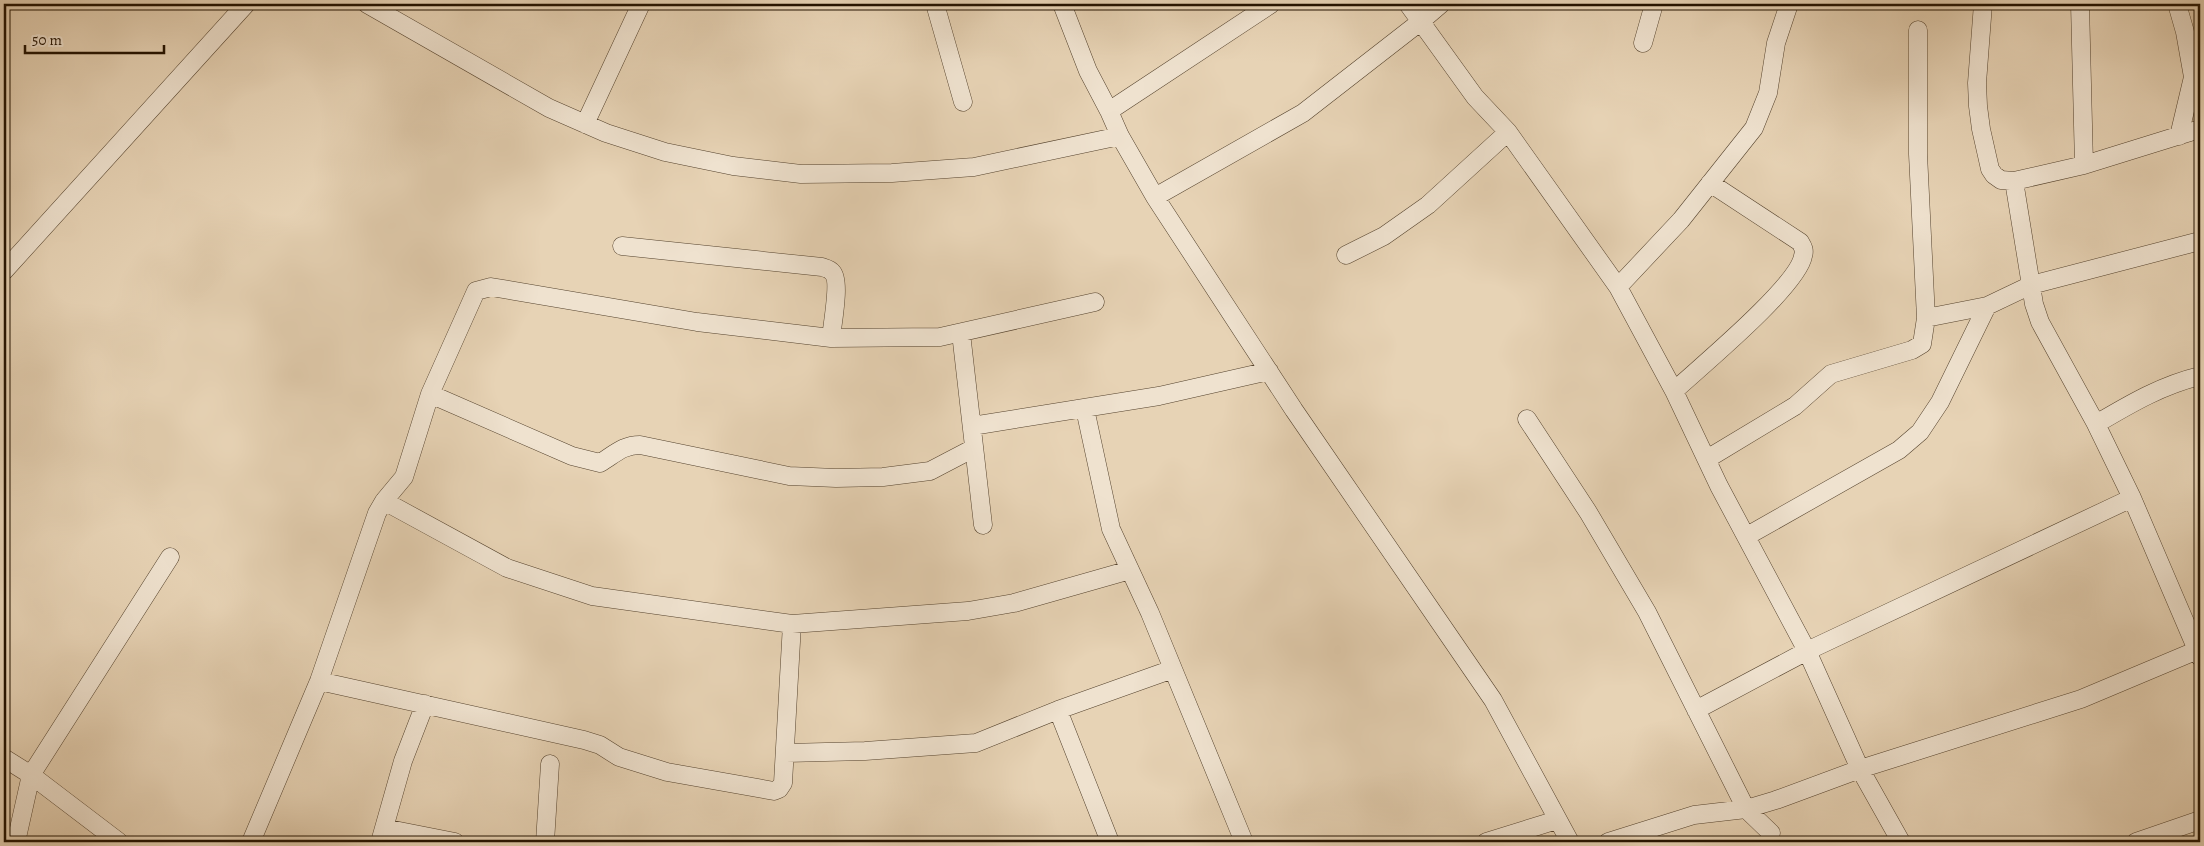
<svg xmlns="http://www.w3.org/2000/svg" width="2204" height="846" viewBox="0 0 2204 846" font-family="Alegreya,serif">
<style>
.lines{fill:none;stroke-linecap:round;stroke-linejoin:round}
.minor-casing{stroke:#54422d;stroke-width:19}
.minor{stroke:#efe2cf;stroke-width:18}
</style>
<rect width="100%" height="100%" fill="#e7d3b5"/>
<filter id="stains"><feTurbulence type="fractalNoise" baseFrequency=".004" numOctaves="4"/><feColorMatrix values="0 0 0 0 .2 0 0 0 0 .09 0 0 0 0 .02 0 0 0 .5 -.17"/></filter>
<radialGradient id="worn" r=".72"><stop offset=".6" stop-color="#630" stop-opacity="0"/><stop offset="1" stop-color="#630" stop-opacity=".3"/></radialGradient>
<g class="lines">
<g class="minor-casing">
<path id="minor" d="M367,4l182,104 57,25 59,19 68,14 68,8 91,-1 82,-6 146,-31
M935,4l28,98
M1062,4l26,67 21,40 11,25 35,61 139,213 199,290 77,142
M1408,4l67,93 33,35 110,155 56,104 45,95 88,165 53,118 41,73
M1983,4l-6,79 1,23 3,23 9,40 4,6 7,5 13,1 70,-16 116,-36
M2080,4l4,161
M2177,4l8,28 8,45 -14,59
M1643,43l11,-39
M1109,111l162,-107
M585,124l56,-120
M2014,181l20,123 6,18 56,102 36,74 68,159
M1155,197l148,-84 117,-91 21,-18
M622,246l200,21c3,1 8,2 10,5 9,8 0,54 -1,66
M1346,255l38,-19 44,-31 80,-73
M4,271l242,-267
M1618,287l63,-67 73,-92 14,-35 8,-50 13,-39
M1926,318l61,-12 44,-21 169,-44
M961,333l22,192
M1674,391c26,-24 124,-105 129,-135 2,-6 0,-9 -3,-14l-90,-59
M430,394l142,62 28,7c14,-8 22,-18 40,-18l149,31 47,2 47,-1 47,-6 44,-23
M1085,409l26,120 39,84 94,229
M1527,419l61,93 59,100 99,197 25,24
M2096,424c34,-20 66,-39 104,-48
M972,426l187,-30 110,-25
M1707,459l88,-53 36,-32 81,-24 10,-6 4,-26 -8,-164v-124
M384,501l123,67 85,28 200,28 176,-13 46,-8 116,-33
M1747,536l152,-86 21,-18 20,-30 47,-96
M319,681l265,59 16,5 19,12 48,15 107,19 5,-2 4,-6 9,-159
M1058,710l52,132
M1696,710l111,-59 325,-153
M786,753l79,-2 111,-8 82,-33 115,-41
M4,758l27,17 88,67
M384,828l71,14
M16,842l15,-67 139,-218
M251,842l68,-161 58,-168 7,-12 20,-24 26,-83 46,-103 15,-4 206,35 134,16 109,-1 155,-35
M380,842l23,-81 22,-57
M545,842l5,-78
M1486,842l71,-22
M1608,842l86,-27 52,-6 30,-9 84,-31 221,-70 119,-50
M2136,842l64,-22"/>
</g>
<use href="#minor" class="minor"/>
</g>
<rect width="2204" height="846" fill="none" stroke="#e7d3b5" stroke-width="20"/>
<rect x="5" y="5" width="2194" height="836" fill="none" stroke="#231200" stroke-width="2.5"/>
<rect x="10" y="10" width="2184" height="826" fill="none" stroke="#231200"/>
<path d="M25 45v8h139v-8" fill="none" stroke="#231200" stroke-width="2.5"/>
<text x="32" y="45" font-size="15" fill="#231200" stroke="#efe2cf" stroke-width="4" paint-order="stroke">50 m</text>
<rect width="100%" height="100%" filter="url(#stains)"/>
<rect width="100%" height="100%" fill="url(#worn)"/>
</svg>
